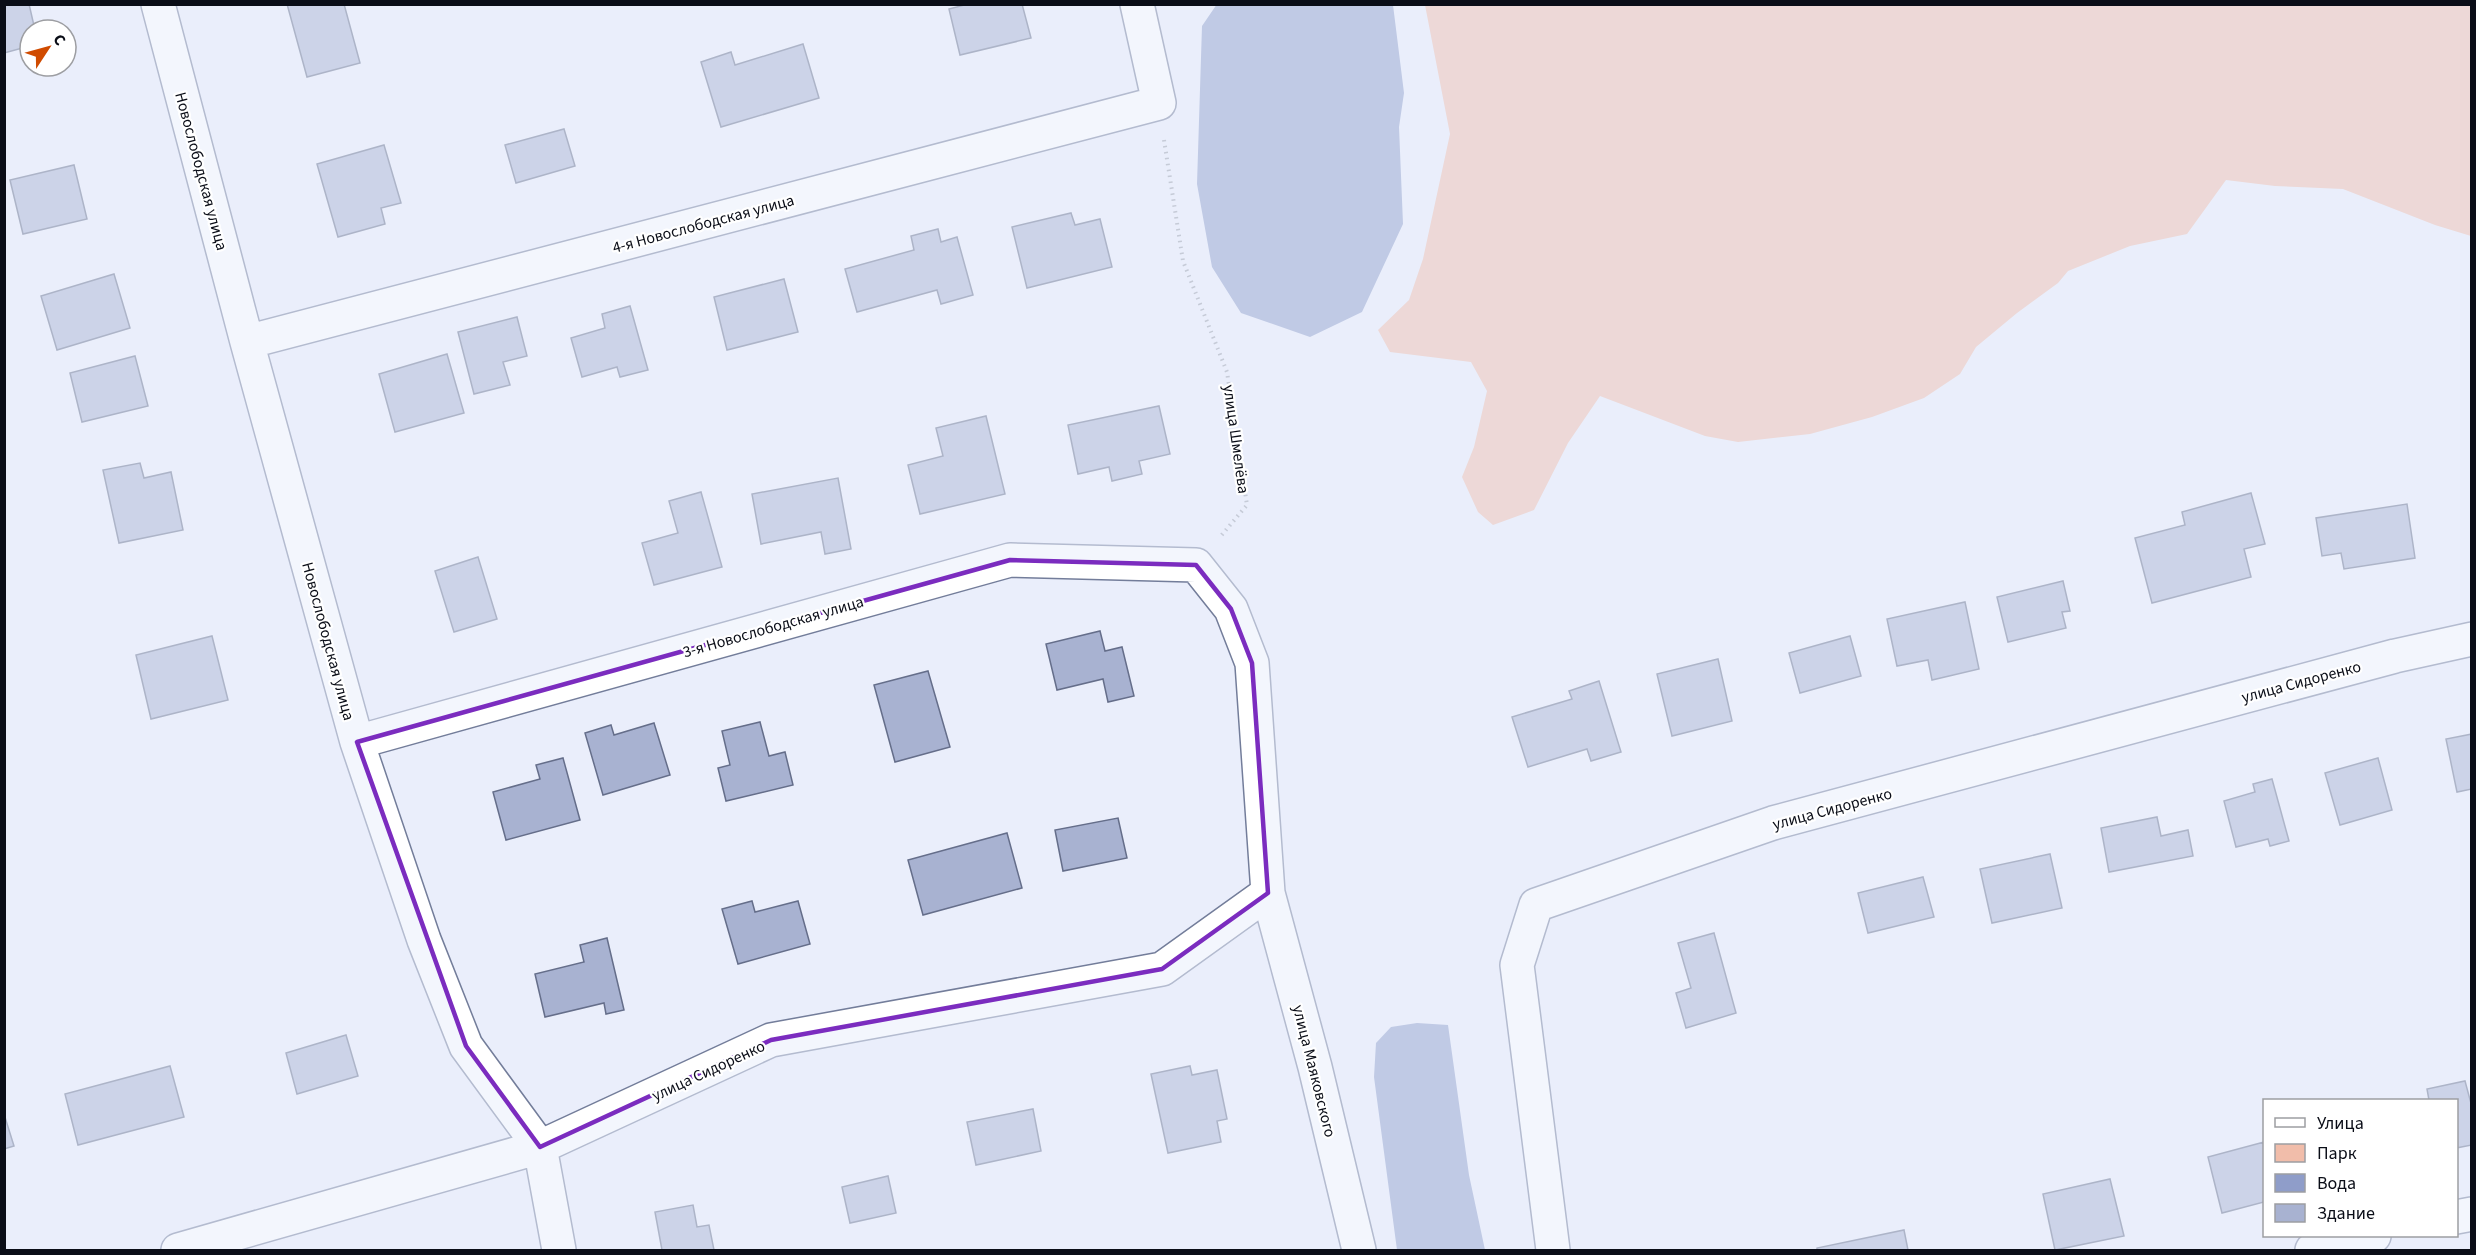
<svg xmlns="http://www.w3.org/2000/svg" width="2476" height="1255" viewBox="0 0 2476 1255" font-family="'Source Sans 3',sans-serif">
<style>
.green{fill:#f1bdaa}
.water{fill:#8f9dc9}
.building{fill:#a8b2d1;stroke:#656e8a;stroke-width:1.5}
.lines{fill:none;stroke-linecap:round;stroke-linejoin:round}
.minor-casing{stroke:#737d9a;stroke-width:36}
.path{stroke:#9b9fab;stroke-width:4;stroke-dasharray:1.5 4.5;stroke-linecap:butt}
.minor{stroke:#fff;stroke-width:33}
.marked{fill:none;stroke:#7b2cbf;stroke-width:4.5;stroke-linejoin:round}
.labels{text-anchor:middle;stroke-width:4.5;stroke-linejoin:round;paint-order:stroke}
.street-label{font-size:16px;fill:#0a0d17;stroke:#fff}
</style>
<rect width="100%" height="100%" fill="#eaeefb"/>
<path class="green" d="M1425,5h1046v231l-36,-11 -92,-36 -68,-3 -49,-6 -39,54 -57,12 -62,25 -10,12 -41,30 -41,34 -16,27 -36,24 -52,19 -62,17 -72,8 -33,-6 -105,-40 -32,47 -34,67 -41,15 -15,-13 -16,-35 12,-30 13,-56 -16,-29 -81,-10 -12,-22 31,-30 14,-41 27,-125z"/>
<path class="water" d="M1217,4l176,1 11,88 -5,34 4,97 -41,88 -52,25 -69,-24 -29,-46 -15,-83 5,-158z
M1417,1023l31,2 21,150 16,75h-88l-23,-173 2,-34 15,-16z"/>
<path class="building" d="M4,4h25l6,26h-5v16l-26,7z
M287,4h57l16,59 -53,14z
M968,4h54l9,34 -71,17 -11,-46z
M803,44l16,54 -98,29 -20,-65 30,-10 4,13z
M564,129l11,37 -59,17 -11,-38z
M384,145l17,58 -20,5 4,16 -47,13 -21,-73z
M74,165l13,54 -64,15 -13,-54z
M1071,213l4,12 25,-6 12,48 -85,21 -15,-61z
M938,229l3,13 16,-5 16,58 -32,9 -4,-14 -80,22 -12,-43 69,-19 -3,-14z
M114,274l16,54 -73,22 -16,-54z
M784,279l14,53 -71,18 -13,-53z
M630,306l18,64 -28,7 -3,-10 -35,10 -11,-39 34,-10 -3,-14z
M517,317l10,39 -24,6 7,23 -36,9 -16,-62z
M447,354l17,59 -69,19 -16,-58z
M135,356l13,50 -66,16 -12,-49z
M1159,406l11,48 -31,7 3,13 -30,7 -3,-14 -31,7 -10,-49z
M986,416l19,78 -85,20 -12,-49 35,-9 -7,-28z
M140,463l4,15 27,-6 12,58 -64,13 -16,-73z
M838,478l13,71 -26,5 -4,-22 -60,12 -9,-50z
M701,492l21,75 -68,18 -12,-42 36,-10 -9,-32z
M2251,493l14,51 -21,5 7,28 -99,26 -17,-65 50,-13 -3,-13z
M2407,504l8,54 -71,11 -3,-16 -19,3 -6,-38z
M478,557l19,62 -43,13 -19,-61z
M2063,581l7,30 -8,1 4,16 -58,14 -11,-45z
M1965,602l14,67 -47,11 -4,-20 -31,6 -10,-47z
M1100,631l5,20 17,-4 12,49 -26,6 -5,-23 -46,11 -11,-46z
M212,636l16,64 -77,19 -15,-64z
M1850,636l11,40 -61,17 -11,-40z
M1718,659l14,62 -60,15 -15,-62z
M928,671l22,76 -55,15 -21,-77z
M1599,681l22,71 -30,9 -4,-12 -59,18 -16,-50 60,-18 -3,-8z
M760,722l9,34 16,-4 8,33 -67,16 -8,-33 12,-3 -8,-34z
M654,723l16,52 -67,20 -18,-62 26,-8 3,10z
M2472,734v55l-15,3 -11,-53z
M563,758l17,62 -74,20 -13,-48 47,-13 -4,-14z
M2378,758l14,52 -52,15 -15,-52z
M2272,779l17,62 -19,5 -2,-7 -32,8 -12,-46 31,-9 -2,-8z
M2157,817l4,19 27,-6 5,26 -84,16 -8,-44z
M1118,818l9,40 -64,13 -8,-41z
M1007,833l15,55 -99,27 -15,-55z
M2050,854l12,54 -70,15 -12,-54z
M1923,877l11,40 -66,16 -10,-40z
M752,901l3,11 43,-11 12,43 -72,20 -16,-55z
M1714,933l22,80 -50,15 -10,-35 15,-5 -13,-45z
M607,938l17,72 -18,4 -2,-11 -59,14 -10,-43 49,-12 -4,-17z
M346,1035l12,41 -61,18 -11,-41z
M170,1066l14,51 -106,28 -13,-51z
M1190,1066l2,9 25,-5 10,49 -10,2 4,21 -53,11 -17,-79z
M2465,1081l7,26v38l-16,3v-48h-29h2l-2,-11z
M1033,1109l8,42 -65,14 -9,-43z
M4,1114l10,32 -10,3z
M2264,1142v60l-42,11 -14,-56z
M888,1176l8,37 -46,10 -8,-36z
M2110,1179l14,57 -69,14 -12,-56z
M693,1205l4,22 12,-2 5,25h-52l-7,-38z
M1904,1230l4,20h-91v-2z"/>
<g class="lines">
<g class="minor-casing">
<path id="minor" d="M158,4l89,338 110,400 67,198 42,106 74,101 19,103
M247,342l912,-239 -22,-99
M357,742l653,-182 186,5 35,44 21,54 16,230 47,174 44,183
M2456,1217l16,-3
M178,1250l362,-103 231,-107 391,-71 106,-76
M1553,1250l-36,-285 19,-60 237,-82 622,-167 77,-17
M2312,1250l62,-14"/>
</g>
<path class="path" d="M1164,140l19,121 44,111 20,133 -27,32"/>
<use href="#minor" class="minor"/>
</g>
<path d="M0 0H2476V1255H0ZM1010,560l186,5 35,44 21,54 16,230 -106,76 -391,71 -231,107 -74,-101 -109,-304z" fill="#eaeefb" fill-opacity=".55" fill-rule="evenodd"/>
<path class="marked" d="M1010,560l186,5 35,44 21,54 16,230 -106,76 -391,71 -231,107 -74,-101 -109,-304z"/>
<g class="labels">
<g class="street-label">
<text transform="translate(202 171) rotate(75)" y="6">Новослободская улица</text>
<text transform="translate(703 223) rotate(-15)" y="6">4-я Новослободская улица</text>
<text transform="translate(1237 439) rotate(82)" y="6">улица Шмелёва</text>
<text transform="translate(773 626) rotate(-16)" y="6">3-я Новослободская улица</text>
<text transform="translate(329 641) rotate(75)" y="6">Новослободская улица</text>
<text transform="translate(2301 681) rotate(-15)" y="6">улица Сидоренко</text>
<text transform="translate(1832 808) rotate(-15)" y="6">улица Сидоренко</text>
<text transform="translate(708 1070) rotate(-25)" y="6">улица Сидоренко</text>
<text transform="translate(1315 1071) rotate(76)" y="6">улица Маяковского</text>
</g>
</g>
<rect width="2476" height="1255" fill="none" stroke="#0a0d17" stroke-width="12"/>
<rect x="2263" y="1099" width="195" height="138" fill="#ffffff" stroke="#9d9ea2" stroke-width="1.5"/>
<rect x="2275" y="1118" width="30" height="9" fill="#ffffff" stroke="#9d9ea2" stroke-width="1.5"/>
<text x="2317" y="1129" font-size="18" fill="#0a0d17">Улица</text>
<rect x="2275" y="1144" width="30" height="18" fill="#f1bdaa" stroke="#9d9ea2" stroke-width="1.5"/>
<text x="2317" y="1159" font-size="18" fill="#0a0d17">Парк</text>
<rect x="2275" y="1174" width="30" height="18" fill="#8f9dc9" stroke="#9d9ea2" stroke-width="1.5"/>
<text x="2317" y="1189" font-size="18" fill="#0a0d17">Вода</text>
<rect x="2275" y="1204" width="30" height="18" fill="#a8b2d1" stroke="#9d9ea2" stroke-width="1.5"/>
<text x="2317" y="1219" font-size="18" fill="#0a0d17">Здание</text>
<g transform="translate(48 48) rotate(54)"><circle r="28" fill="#ffffff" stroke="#9d9ea2" stroke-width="1.5"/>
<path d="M0-4.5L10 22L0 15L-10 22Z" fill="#d04b00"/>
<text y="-9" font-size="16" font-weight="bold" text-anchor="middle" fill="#0a0d17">С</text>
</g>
</svg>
